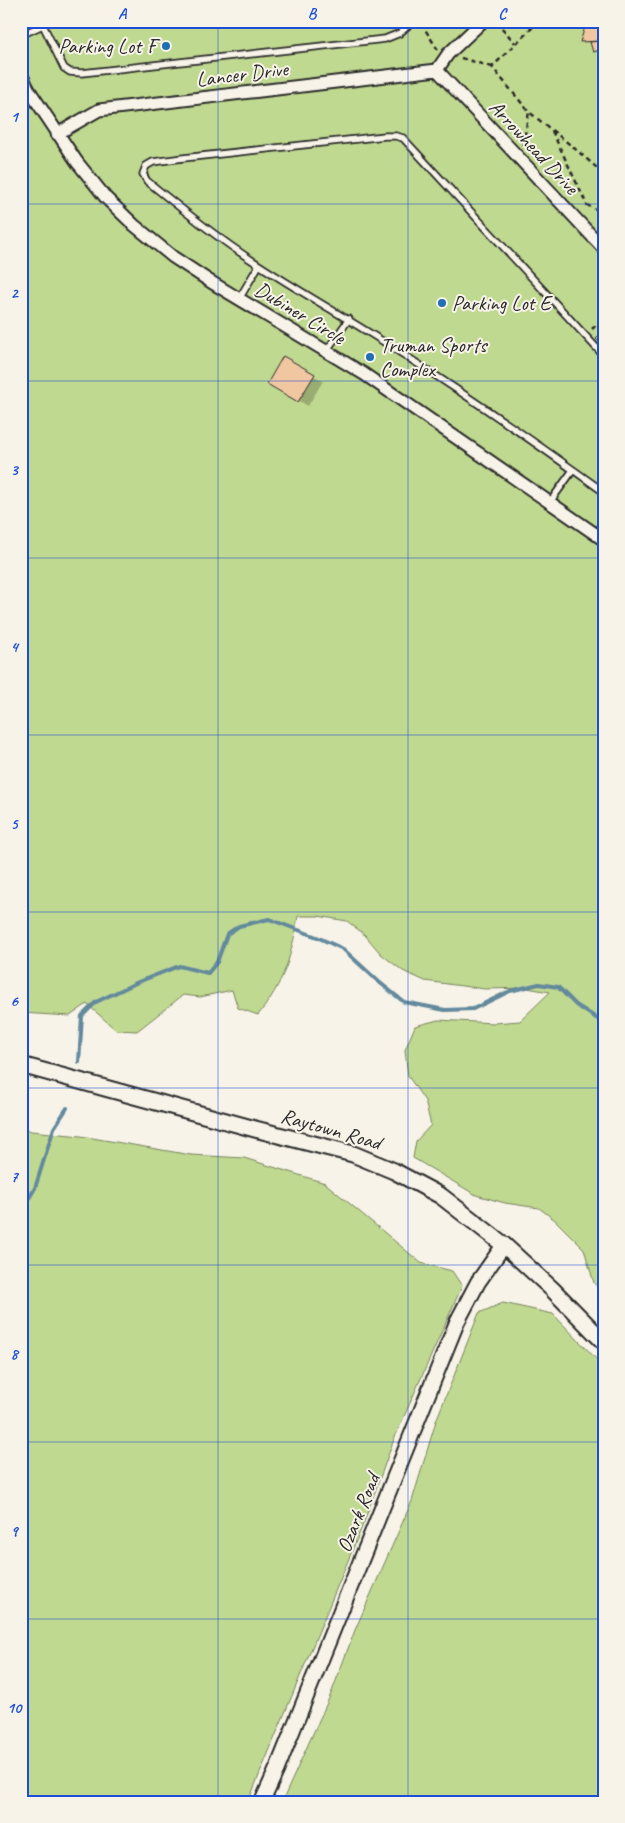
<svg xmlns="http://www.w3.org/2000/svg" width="625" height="1823" viewBox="0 0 625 1823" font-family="Caveat,sans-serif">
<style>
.green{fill:#c0d990;stroke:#76825e}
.shadow{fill:#0003}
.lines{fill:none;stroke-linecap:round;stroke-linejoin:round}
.stream{stroke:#63899d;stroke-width:4}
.building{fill:#f1c7a1;stroke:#2b2b2b}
.service-casing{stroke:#2b2b2b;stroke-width:9}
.minor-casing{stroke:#2b2b2b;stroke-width:15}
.tertiary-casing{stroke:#2b2b2b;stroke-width:18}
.secondary-casing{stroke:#2b2b2b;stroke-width:19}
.path{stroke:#2b2b2b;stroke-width:2.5;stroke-dasharray:5 4;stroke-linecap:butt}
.service{stroke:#f7f3e8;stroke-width:5.5}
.minor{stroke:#f7f3e8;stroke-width:11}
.tertiary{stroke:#f7f3e8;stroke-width:14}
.secondary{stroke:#f7f3e8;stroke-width:15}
.grid{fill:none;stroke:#1d4ed8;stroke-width:1;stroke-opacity:0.55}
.poi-dot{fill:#1f6fb2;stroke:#f7f3e8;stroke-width:2}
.labels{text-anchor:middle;stroke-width:4;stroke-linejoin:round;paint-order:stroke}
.poi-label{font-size:21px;fill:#2b2b2b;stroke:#f7f3e8;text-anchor:start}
.street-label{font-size:21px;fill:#2b2b2b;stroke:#f7f3e8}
.neatline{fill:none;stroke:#1d4ed8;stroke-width:2}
.grid-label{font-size:16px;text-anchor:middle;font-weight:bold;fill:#1d4ed8}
</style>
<rect width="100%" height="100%" fill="#f7f3e8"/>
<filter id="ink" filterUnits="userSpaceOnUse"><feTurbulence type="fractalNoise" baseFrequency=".02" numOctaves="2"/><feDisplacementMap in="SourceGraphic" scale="10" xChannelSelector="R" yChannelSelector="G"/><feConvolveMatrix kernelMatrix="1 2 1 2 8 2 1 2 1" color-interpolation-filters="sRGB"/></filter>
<g filter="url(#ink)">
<path class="green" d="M21,21h583v1274l-10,-12 -10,-34 -29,-29 -16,-12 -34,-5 -29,-8 -63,-37 3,-17 15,-16 -6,-24 -17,-25 -3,-26 10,-24 23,-6 56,3 26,-2 30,-29 -23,-4 -42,1 -60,-8 -22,-10 -22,-17 -16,-19 -18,-14 -29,-5h-20c-2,10 -3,20 -6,30 -5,25 -18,50 -34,69l-20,-7 -6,-18 -32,7 -17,-2 -46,36 -21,-1 -29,-26 -17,12 -49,-3z
M21,1126l10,5 50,5 110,19 53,3 81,25 96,80 31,8 10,15 -68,153 -30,83 -116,280h-227z
M503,1303l50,11 51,53v435h-322l49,-108 24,-64 57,-129 24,-80 43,-108z"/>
<path class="shadow" d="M604,21v30l-8,1 -2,-1 -2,-9 -10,-1z
M283,358l40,23 -15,25 -40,-23z"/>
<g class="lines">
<path class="stream" d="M79,1062l3,-46 14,-14 42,-20 41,-16 29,7 9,-11 10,-28 12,-8 30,-7 48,18 26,12 36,33 25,20 41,8 28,-1 37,-18 29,-7 19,3 18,18 28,18
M21,1212l14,-24 19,-60 13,-20"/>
</g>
<path class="building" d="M587,21h17l-4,20 -20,1z
M601,37l3,12 -11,3 -3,-10 10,-1z
M604,331v16l-8,-8z
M283,356l32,18 -17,28 -31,-18z"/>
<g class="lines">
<g class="service-casing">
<path id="service" d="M41,21l23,47 6,4 12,1 303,-34 15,-6 13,-12
M21,35l22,-10
M239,299l20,-34
M327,350l22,-31
M604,356l-201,-218 -7,-2h-11l-202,22 -30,4 -7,4 -3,8 4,7c36,29 73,59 112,84 46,30 93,56 139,86 70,45 138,92 206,141
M550,502l23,-32"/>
</g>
<g class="minor-casing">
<path id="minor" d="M437,70l167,179
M437,70l11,-16 35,-33
M21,74l8,16 48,72 29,36 28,27 39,32 38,25 153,92 240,166
M57,134l42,-24 338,-40"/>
</g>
<g class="tertiary-casing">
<path id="tertiary" d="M262,1802l15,-33 180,-447 21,-40 26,-37"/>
</g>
<g class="secondary-casing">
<path id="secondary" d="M21,1065l234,64 98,25 41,17 47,25 63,49 48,44 52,53"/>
</g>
<path class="path" d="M496,21l19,22
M524,21l6,8
M539,21l-47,46 37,45 44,35 31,27
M421,23l17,27
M461,58l31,9
M552,131l35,74 17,9
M523,145l6,-33
M598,225l6,-6
M592,329l12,-11"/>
<use href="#service" class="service"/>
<use href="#minor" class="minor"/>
<use href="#tertiary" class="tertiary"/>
<use href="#secondary" class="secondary"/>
</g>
</g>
<path class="grid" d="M218,21v1781M408,21v1781M21,204h583M21,381h583M21,558h583M21,735h583M21,912h583M21,1088h583M21,1265h583M21,1442h583M21,1619h583"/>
<g class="poi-dot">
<circle cx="166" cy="46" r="5"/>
<circle cx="442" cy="303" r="5"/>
<circle cx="370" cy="357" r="5"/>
</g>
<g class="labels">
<g class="poi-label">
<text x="156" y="53" text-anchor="end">Parking Lot F</text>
<text x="452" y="310">Parking Lot E</text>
<text x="380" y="352">Truman Sports<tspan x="380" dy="24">Complex</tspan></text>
</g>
<g class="street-label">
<text transform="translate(242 74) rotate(-7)" y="7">Lancer Drive</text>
<text transform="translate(534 147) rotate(47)" y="7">Arrowhead Drive</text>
<text transform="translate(300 313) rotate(31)" y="7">Dubiner Circle</text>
<text transform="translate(331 1129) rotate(16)" y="7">Raytown Road</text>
<text transform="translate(358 1513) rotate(-68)" y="7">Ozark Road</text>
</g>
</g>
<rect width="625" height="1823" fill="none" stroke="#f7f3e8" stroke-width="55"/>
<rect x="28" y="28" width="570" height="1768" class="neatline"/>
<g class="grid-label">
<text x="122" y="19">A</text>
<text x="312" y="19">B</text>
<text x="502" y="19">C</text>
<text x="14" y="122">1</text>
<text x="14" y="298">2</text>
<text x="14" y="475">3</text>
<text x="14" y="652">4</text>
<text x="14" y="829">5</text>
<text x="14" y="1006">6</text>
<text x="14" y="1182">7</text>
<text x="14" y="1359">8</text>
<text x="14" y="1536">9</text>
<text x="14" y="1713">10</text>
</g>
</svg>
